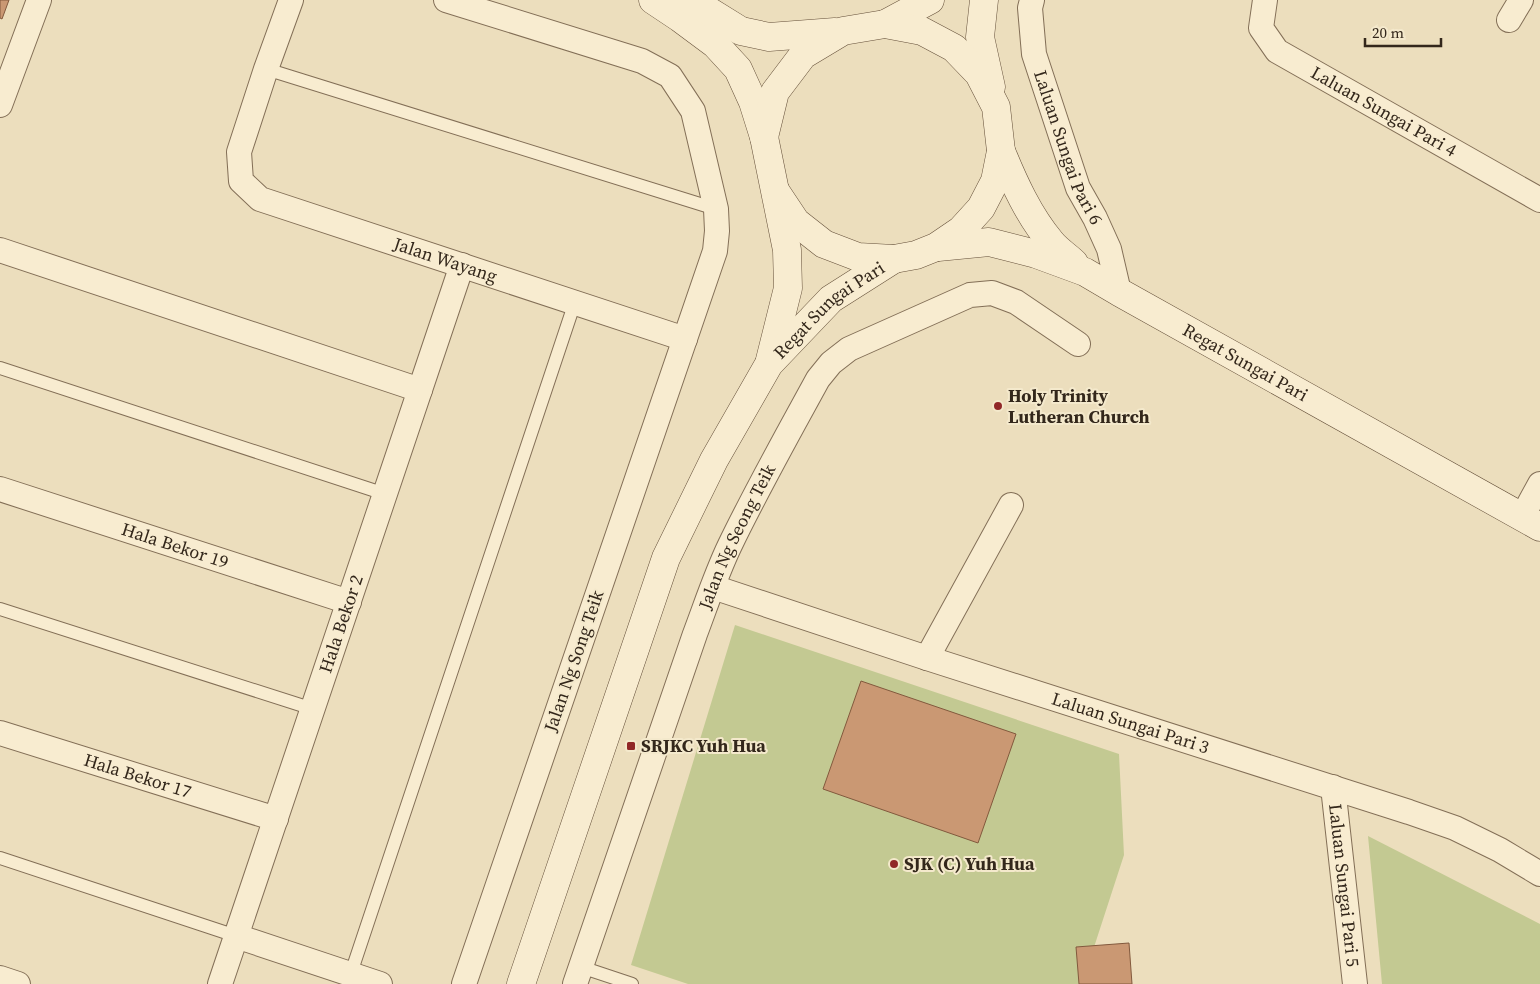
<svg xmlns="http://www.w3.org/2000/svg" width="1540" height="984" viewBox="0 0 1540 984" font-family="'Source Serif 4',serif">
<style>
.green{fill:#c3c992}
.building{fill:#ca9873;stroke:#82593d}
.lines{fill:none;stroke-linecap:round;stroke-linejoin:round}
.service-casing{stroke:#836f57;stroke-width:14}
.minor-casing{stroke:#836f57;stroke-width:26}
.secondary-casing{stroke:#65503a;stroke-width:29}
.service{stroke:#f8ecd0;stroke-width:12}
.minor{stroke:#f8ecd0;stroke-width:24}
.secondary{stroke:#f8ecd0;stroke-width:28}
.poi-dot{fill:#912828;stroke:#f4e9cc;stroke-width:2}
.labels{text-anchor:middle;stroke-width:4;stroke-linejoin:round;paint-order:stroke}
.street-label{font-size:18px;fill:#33271b;stroke:#f4e9cc}
.poi-label{font-size:18px;font-weight:bold;fill:#33271b;stroke:#f4e9cc;text-anchor:start}
</style>
<rect width="100%" height="100%" fill="#ecdebd"/>
<path class="green" d="M735,625l384,129 5,101 -42,129h-394l-57,-19z
M1368,836l172,88v60h-158z"/>
<path class="building" d="M0,0h9l-7,19 -2,-1z
M861,681l155,53 -38,109 -155,-54z
M1129,943l3,41h-53l-3,-37z"/>
<g class="lines">
<g class="service-casing">
<path id="service" d="M266,69l450,140
M0,368l385,126
M0,609l313,100
M0,858l236,78
M581,967l51,17
M349,979l226,-677"/>
</g>
<g class="minor-casing">
<g id="minor">
<path id="s1" d="M291,0l-25,69 -27,83 2,29 19,18 425,140"/>
<path d="M446,0l196,61 28,15 23,35 23,98 1,22 -2,20 -251,733"/>
<path id="s2" d="M1032,0l-2,8 4,46 44,134 17,30 14,31 10,43"/>
<path id="s3" d="M1265,0l-4,28 16,23 263,149"/>
<path d="M1509,20l12,-20"/>
<path d="M0,105l39,-105"/>
<path d="M0,250l420,140"/>
<path id="s4" d="M0,489l349,113"/>
<path d="M1522,517l18,-33"/>
<path id="s5" d="M713,587l214,71 482,154 46,16 45,22 40,24"/>
<path d="M927,658l84,-153"/>
<path id="s6" d="M0,733l276,86"/>
<path id="s7" d="M1333,787l22,197"/>
<path d="M236,936l144,48"/>
<path d="M0,978l18,6"/>
<path id="s8" d="M220,984l242,-719"/>
<path id="s9" d="M575,984l120,-350c11,-29 21,-60 35,-89 27,-56 58,-111 88,-166l13,-16 18,-14 121,-54 22,-2 24,9 62,42"/>
</g>
</g>
<g class="secondary-casing">
<g id="secondary">
<path d="M653,0l27,18 35,26 23,25 15,33 11,35 23,113 1,38 -18,72"/>
<path d="M691,0l50,31 28,6 66,-5"/>
<path d="M984,0l-4,37 11,50"/>
<path d="M885,24l45,-24"/>
<path d="M764,137l11,-45 28,-37 40,-24 42,-7 37,7 32,17 25,26 17,33 5,44 -6,30 -14,27 -20,22 -25,17 -20,8 -22,4 -36,-2 -34,-13 -28,-22 -20,-30"/>
<path d="M1001,151c13,32 28,65 50,91 6,8 16,14 23,21"/>
<path id="s10" d="M938,247l51,-5 47,12 49,18 34,20 421,235"/>
<path id="s11" d="M521,984l145,-426 48,-98 55,-96 62,-65 63,-40"/>
</g>
</g>
<use href="#service" class="service"/>
<use href="#minor" class="minor"/>
<use href="#secondary" class="secondary"/>
</g>
<g class="poi-dot">
<circle cx="998" cy="406" r="5"/>
<rect x="626" y="741" width="10" height="10" rx="2.5"/>
<circle cx="894" cy="864" r="5"/>
</g>
<g class="labels">
<g class="street-label">
<text dy="6" stroke="none"><textPath href="#s3" startOffset="179">Laluan Sungai Pari 4</textPath></text>
<text dy="6" stroke="none"><textPath href="#s2" startOffset="154">Laluan Sungai Pari 6</textPath></text>
<text dy="6" stroke="none"><textPath href="#s1" startOffset="411">Jalan Wayang</textPath></text>
<text dy="6" stroke="none"><textPath href="#s11" startOffset="751">Regat Sungai Pari</textPath></text>
<text dy="6" stroke="none"><textPath href="#s10" startOffset="336">Regat Sungai Pari</textPath></text>
<text dy="6" stroke="none"><textPath href="#s9" startOffset="476">Jalan Ng Seong Teik</textPath></text>
<text dy="6" stroke="none"><textPath href="#s4" startOffset="184">Hala Bekor 19</textPath></text>
<text dy="6" stroke="none"><textPath href="#s8" startOffset="380">Hala Bekor 2</textPath></text>
<text transform="translate(574 661) rotate(-71)" y="6">Jalan Ng Song Teik</text>
<text dy="6" stroke="none"><textPath href="#s5" startOffset="439">Laluan Sungai Pari 3</textPath></text>
<text dy="6" stroke="none"><textPath href="#s6" startOffset="144">Hala Bekor 17</textPath></text>
<text dy="6" stroke="none"><textPath href="#s7" startOffset="99">Laluan Sungai Pari 5</textPath></text>
</g>
<g class="poi-label">
<text x="1008" y="402">Holy Trinity<tspan x="1008" dy="21">Lutheran Church</tspan></text>
<text x="641" y="752">SRJKC Yuh Hua</text>
<text x="904" y="870">SJK (C) Yuh Hua</text>
</g>
</g>
<path d="M1365 38v8h76v-8" fill="none" stroke="#33271b" stroke-width="2.5"/>
<text x="1372" y="38" font-size="15" fill="#33271b" stroke="#f4e9cc" stroke-width="4" paint-order="stroke">20 m</text>
</svg>
